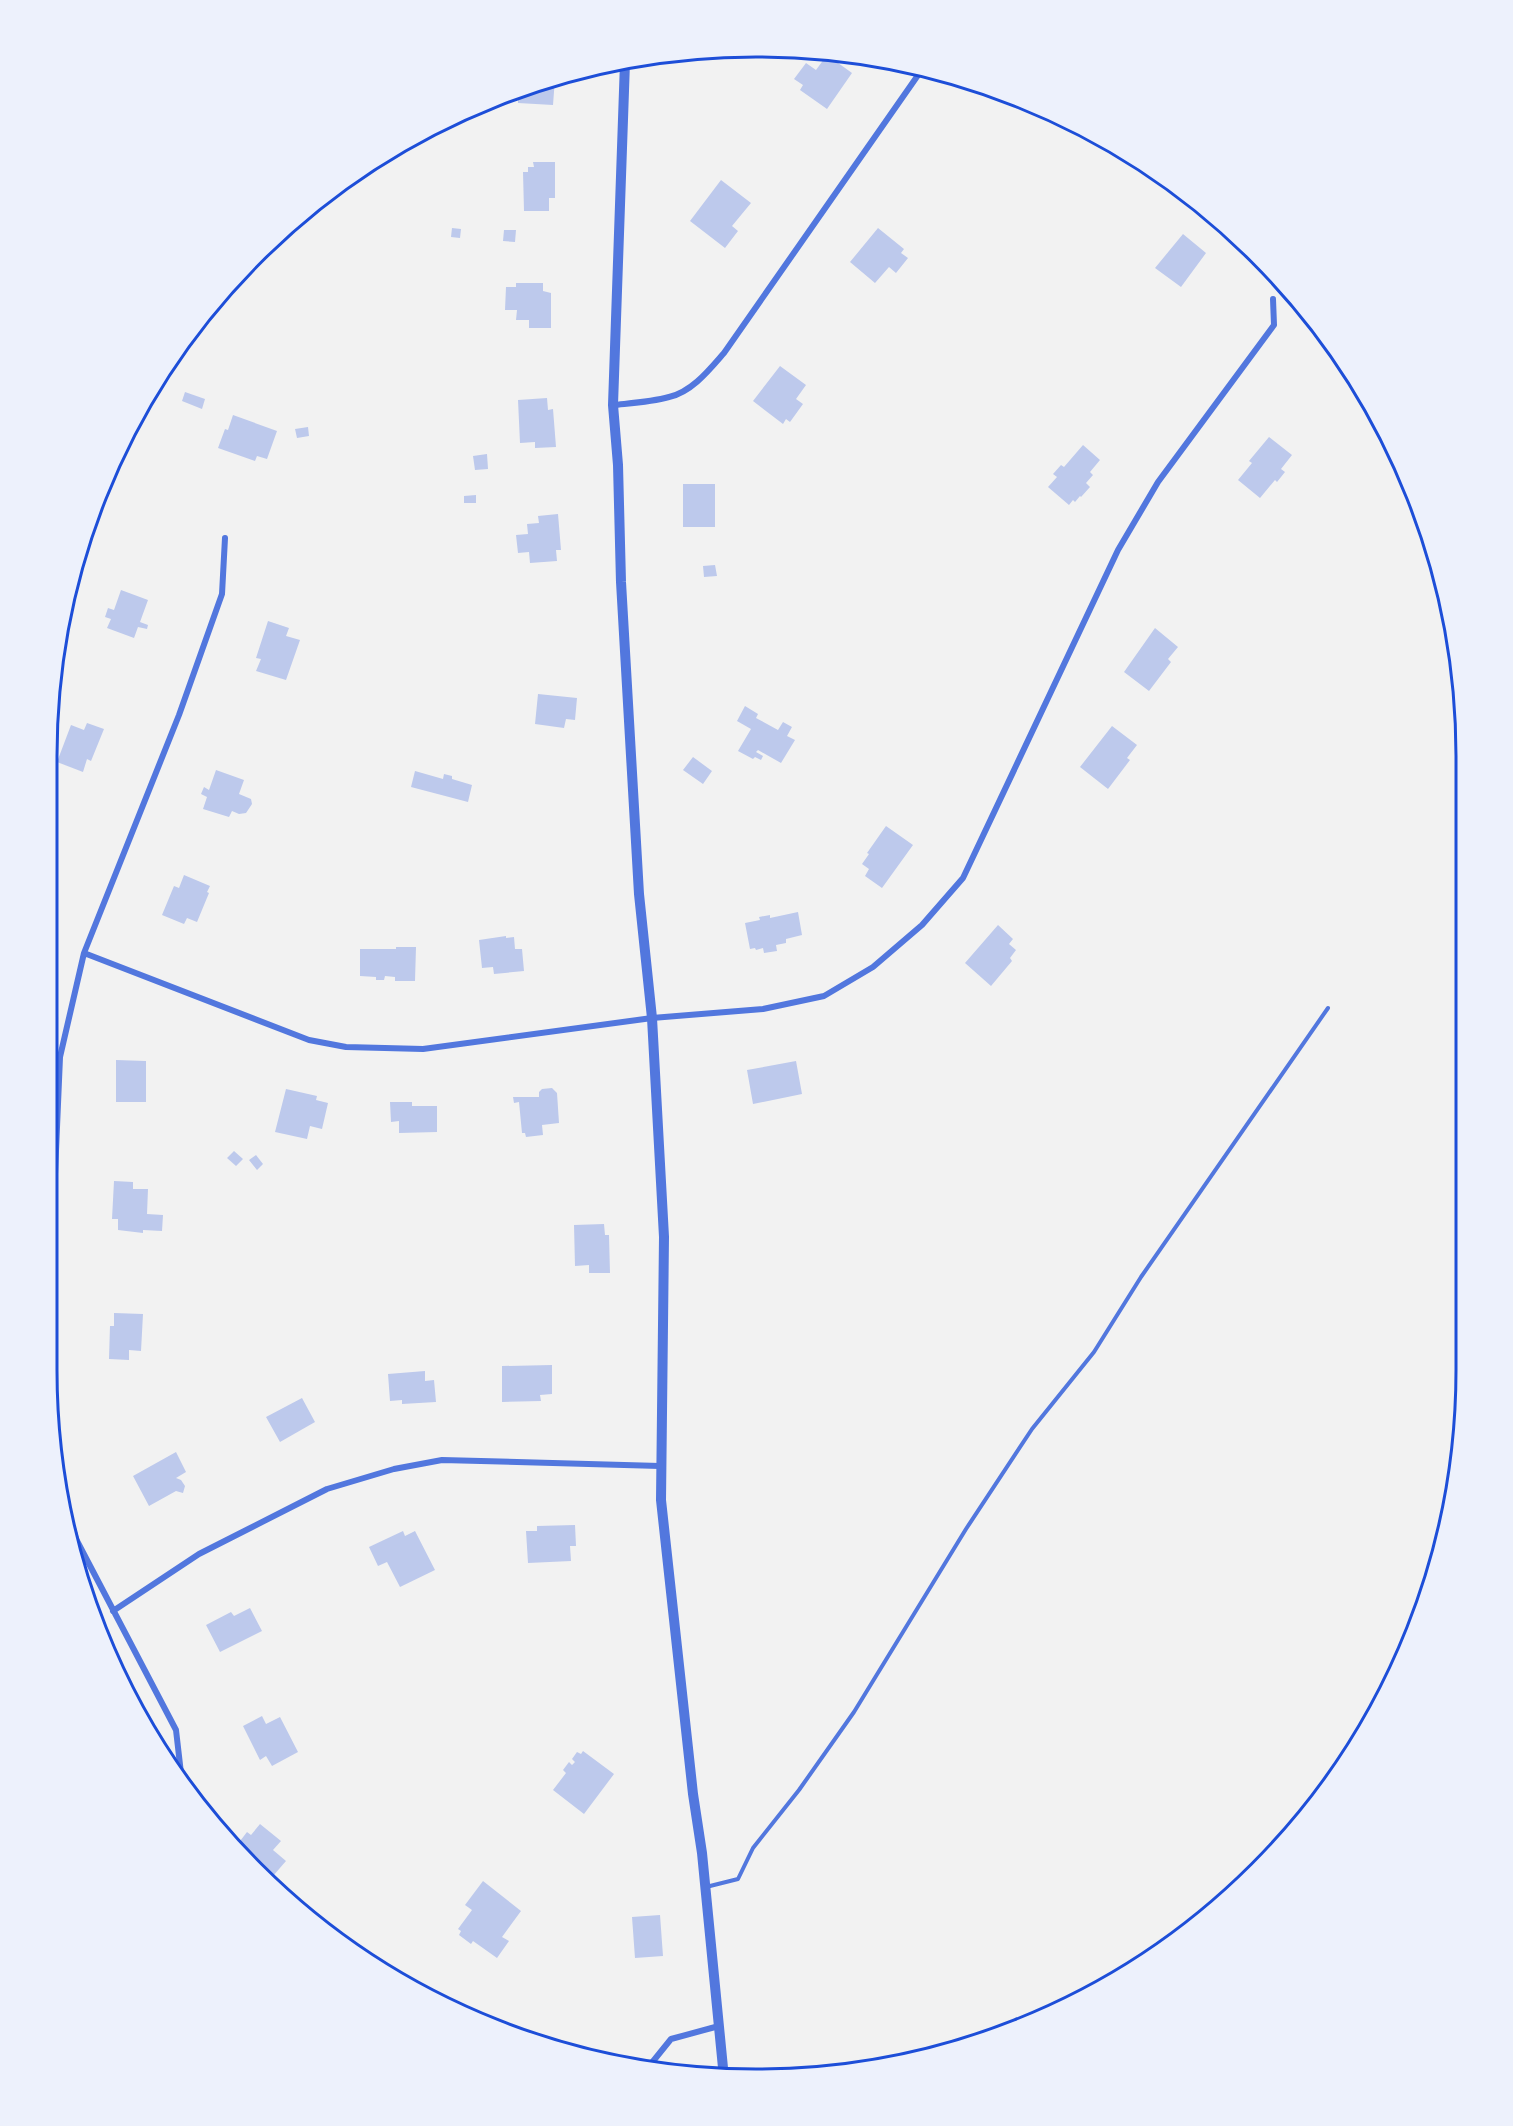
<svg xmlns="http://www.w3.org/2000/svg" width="1513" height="2126" viewBox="0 0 1513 2126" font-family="'IBM Plex Sans',sans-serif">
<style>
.building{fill:#bdc9ec}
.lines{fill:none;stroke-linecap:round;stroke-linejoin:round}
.service{stroke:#5277de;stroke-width:4}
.minor{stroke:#5277de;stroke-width:6}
.tertiary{stroke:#5277de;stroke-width:10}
.rim{fill:none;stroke:#1d4ed8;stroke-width:3}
</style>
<rect width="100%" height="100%" fill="#f2f2f2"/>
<path class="building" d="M827,55l25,18 -25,36 -27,-19 3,-5 -9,-6 12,-16 10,7z
M555,78l-2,27 -35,-2v-10h-9l20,-9z
M533,162h22v36h-6v13h-25l-1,-39h5v-5h6z
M721,180l30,23 -19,23 6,5 -13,17 -35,-27z
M452,228l9,1 -1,9 -9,-1z
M878,228l26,21 -3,4 7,5 -12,15 -7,-6 -14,16 -25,-21z
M504,230h12l-1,12 -12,-1z
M1183,234l23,19 -25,34 -26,-19z
M516,283h27v8l8,2v35h-22v-8h-13l1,-10h-12l1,-23h10z
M780,366l26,19 -10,14 7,5 -13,18 -4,-3 -3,5 -30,-23z
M185,392l20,7 -3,10 -20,-8z
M547,398l1,12 5,-1 3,38 -21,1v-6l-15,1 -2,-43z
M233,415l44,16 -10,28 -10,-3 -2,5 -37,-13 7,-19 3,1z
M308,427l1,9 -12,2 -2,-9z
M1269,437l23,18 -11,14 4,3 -8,10 -2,-2 -15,18 -22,-18 14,-17 -3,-2z
M1083,445l17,15 -10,12 3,3 -7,8 4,4 -9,10 -1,-1 -5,6 -2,-2 -4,5 -21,-18 9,-10 -4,-3 8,-9 3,2z
M487,454l1,15 -13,1 -2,-14z
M683,484h32v43h-32z
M476,495v8h-12v-7z
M558,514l3,36h-5l1,11 -27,2 -1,-11 -11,1 -2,-18 12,-1 -1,-10 12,-1 -1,-7z
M715,565l2,11 -13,1 -1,-11z
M121,590l27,10 -8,22 8,3 -1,4 -9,-2 -4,11 -27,-10 4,-9 -6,-2 3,-9 6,2z
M268,621l21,7 -3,8 14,4 -14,40 -30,-9 5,-12 -5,-1z
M1155,628l23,19 -10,12 3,3 -22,29 -25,-19z
M538,694l39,4 -2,22 -9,-1 -2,9 -29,-4z
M745,706l13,8 -2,4 22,12 5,-8 9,5 -5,9 8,4 -14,23 -23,-13 -2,2 7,4 -2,4 -6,-3 -2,2 -15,-8 13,-22 -14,-8z
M87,723l17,6 -13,32 -4,-2 -4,13 -26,-10 14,-37 13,5z
M1112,726l25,19 -10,13 3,2 -22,29 -28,-22z
M693,757l19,14 -9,13 -20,-14z
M216,770l28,10 -5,14 12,5 1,5 -6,9 -7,1 -7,-3 -3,6 -26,-8 4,-12 -6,-3 3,-7 5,3z
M415,771l28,8 1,-5 8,2v3l20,6 -4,17 -57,-15z
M886,826l27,19 -31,43 -17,-12 4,-7 -7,-5 7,-10 -2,-1z
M47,842l7,3 -4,10 7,3 -10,26z
M184,875l26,11 -3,6 2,1 -12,29 -10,-4 -3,6 -22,-9 12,-29 5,2z
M798,912l4,23 -16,4v4l-10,2 1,6 -13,2 -1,-5 -7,2 -1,-2 -5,1 -5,-26 15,-3 -1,-3 11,-2v3z
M998,925l15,14 -4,5 7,6 -6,8 2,3 -21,25 -26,-23z
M506,936v2l8,-1 1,12h7l2,22 -30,3 -1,-7 -11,1 -3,-28z
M396,947h20l-1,34h-20v-4l-10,-1 -1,4h-8v-3l-16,-1v-27h36z
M116,1060l30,1v41h-30z
M796,1061l6,33 -49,10 -6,-34z
M552,1088l5,5 2,30 -17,2 1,10 -17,2 -1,-4h-3l-3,-31 -5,1 -1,-6h26v-5l3,-3z
M286,1089l31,7 -1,4 12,3 -6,26 -12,-3 -3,13 -32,-7z
M390,1102h22v4h25v26l-38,1v-12l-8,1z
M234,1151l9,8 -7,7 -9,-8z
M256,1155l7,9 -6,6 -8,-10z
M114,1181l19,1v7h15l-1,25 16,1 -1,16 -19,-1v3l-25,-3v-11h-6z
M604,1224l1,11h4l1,38h-21v-8l-14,1 -1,-41z
M114,1313l29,1 -2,37 -12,-1v10l-20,-1 1,-33h4z
M552,1365v29l-12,1 1,6 -39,1v-36z
M425,1371v10l9,-1 2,22 -34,2v-4l-12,1 -2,-27z
M302,1398l13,24 -35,20 -14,-25z
M176,1452l10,20 -10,6 5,2 4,6 -2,7 -7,-2 -27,15 -16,-30z
M575,1525l1,21h-6l1,15 -43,2 -2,-32h11v-5z
M403,1531l2,5 10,-5 20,39 -35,17 -13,-25 -9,4 -9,-19z
M250,1608l12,23 -42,21 -14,-27 25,-13 3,4z
M262,1716l4,8 14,-7 18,35 -26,14 -6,-10 -6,4 -17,-34z
M583,1751l31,23 -30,40 -31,-24 13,-17 -3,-3 6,-8 3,3 3,-3 -3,-3 5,-7 4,2z
M260,1824l21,17 -8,9 13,11 -13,15 -11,-9 -3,3 -22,-25 10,-13 4,3z
M483,1881l38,30 -19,26 7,4 -12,17 -24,-17 -2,3 -12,-9 2,-4 -3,-2 14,-19 -7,-5z
M660,1915l3,41 -28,2 -3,-41z"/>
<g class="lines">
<path class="service" d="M706,1887l32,-8 15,-31 46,-58 55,-78 112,-183 66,-100 62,-77 47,-75 187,-269"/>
<path class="minor" d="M613,405c19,-2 38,-3 56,-8 23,-5 41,-28 55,-44l199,-285
M84,953l225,87 37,7 77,2 229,-31 111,-9 61,-13 49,-29 49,-42 41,-47 155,-328 40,-68 116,-157 -1,-26
M50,1392l5,-218 5,-117 24,-104 95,-238 43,-121 3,-56
M62,1489l14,50 100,191 6,52
M113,1611l86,-57 128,-65 67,-20 48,-9 218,6
M646,2070l25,-31 48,-13"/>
<path class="tertiary" d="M625,62l-12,343 5,60 3,117 18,312 13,124 12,219 -3,263 32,294 9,59 22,225"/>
</g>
<path d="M0 0H1513V2126H0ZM756 57H757A699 699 0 0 1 1456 756V1370A699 699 0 0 1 757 2069H756A699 699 0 0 1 57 1370V756A699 699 0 0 1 756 57Z" fill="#edf1fc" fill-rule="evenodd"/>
<path class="rim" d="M756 57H757A699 699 0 0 1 1456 756V1370A699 699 0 0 1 757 2069H756A699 699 0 0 1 57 1370V756A699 699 0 0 1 756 57Z"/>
</svg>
